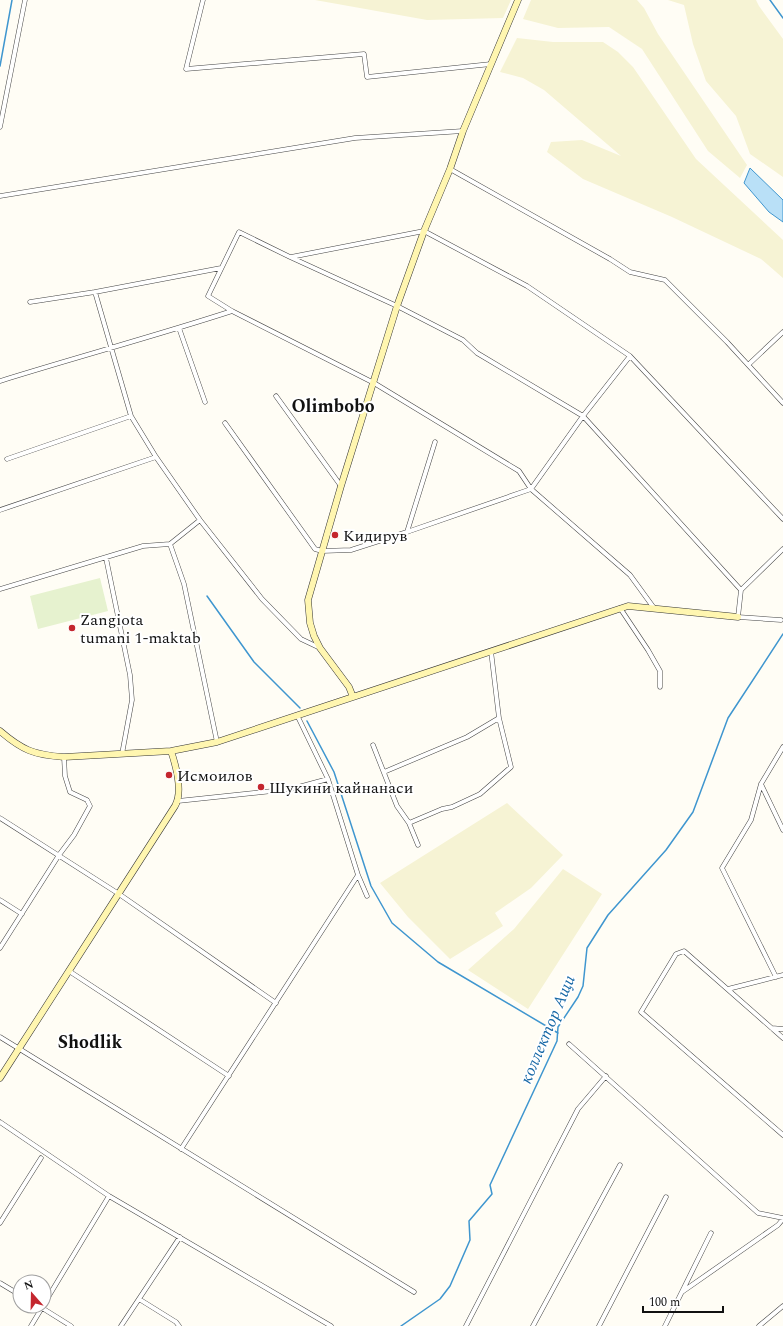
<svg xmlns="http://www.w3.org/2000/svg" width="783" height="1326" viewBox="0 0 783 1326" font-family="Spectral,serif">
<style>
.farmland{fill:#f6f3d4}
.pitch{fill:#e6f2cf}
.water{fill:#b9e0f7;stroke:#3f96cf}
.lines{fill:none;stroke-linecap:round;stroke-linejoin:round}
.stream{stroke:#3f96cf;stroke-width:1.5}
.street-casing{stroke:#444;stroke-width:5}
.secondary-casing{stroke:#333;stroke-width:7}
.street{stroke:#fff;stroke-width:4}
.secondary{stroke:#fff6b0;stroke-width:6}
.poi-dot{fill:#c4262e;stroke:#fff;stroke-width:1.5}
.labels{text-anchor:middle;stroke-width:4;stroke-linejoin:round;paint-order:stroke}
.poi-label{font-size:16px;fill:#111;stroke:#fff;text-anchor:start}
.water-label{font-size:17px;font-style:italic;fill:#1768a6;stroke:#fff}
.quarter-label{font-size:18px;font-weight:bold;fill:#111;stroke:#fff}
</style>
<rect width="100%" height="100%" fill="#fffdf5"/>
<path class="farmland" d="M315,0h196l-8,18 -76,2z
M531,0h106l7,8 14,26 89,131 -7,13 -32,-27 -66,-102 -33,-22 -51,1 -35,-9z
M668,0h88l3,6 24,33v138l-33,-23 -14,-38 -30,-35 -13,-37 -9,-39z
M517,38l36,4h50l15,10 15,15 63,92 87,81v38l-22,-19 -89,-42 -89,-38 -36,-27 4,-10 31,-2 39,16 -77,-66 -21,-12 -23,-6z
M507,803l56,52 -32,33 -36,25 8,13 -53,33 -42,-42 -28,-34z
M563,869l39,25 -74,115 -60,-39 46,-41z"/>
<path class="pitch" d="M100,578l8,33 -70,18 -8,-33z"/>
<path class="water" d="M750,168l33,32v22l-14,-10 -25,-29z"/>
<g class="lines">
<path class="stream" d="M770,0l13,18
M0,66l12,-66
M207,596l47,66 46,46
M307,721l27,51 37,114 21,37 46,39 120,71
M401,1326l39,-27 10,-13 20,-46 -1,-19 23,-27 -2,-9 67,-144 1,-14 20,-30 5,-11 4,-38 21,-33 58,-65 27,-38 35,-94 55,-84"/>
<g class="street-casing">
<path id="street" d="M203,0l-17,69 178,-15 3,23 124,-13
M0,127l25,-127
M450,169l160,90 20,13 35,8 62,62 56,61
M0,196l355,-58 108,-7
M291,257l133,-26 103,55 103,70 153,163
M95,292l36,124 25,41 44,63 62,79 39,40 19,9
M30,302l65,-10 126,-24
M179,328l26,74
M748,365l35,-33
M0,381c77,-24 155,-45 232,-70
M276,396l65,90
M225,423l90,126 7,2 29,-1 56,-18 124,-43 52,-73 47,-60
M7,459l124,-43
M0,510l156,-53
M407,532l28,-90
M170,544l14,40 33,158
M106,558l24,117 2,25 -10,54
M0,589l143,-43 27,-2 30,-24
M620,608l28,42 12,21v16
M654,608l-24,-33 -99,-86 -12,-18 -145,-88 -142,-72 -24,-15 31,-64 51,25 107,49 66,34 14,13 106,63 158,174
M781,620l-43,-3 3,-27 42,-41
M297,715l31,64 30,96 9,21
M373,745l24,61 12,17 9,22
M384,772l83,-35 32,-19
M761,784l22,46
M178,801l113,-12 37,-10
M0,818l119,76 157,109
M409,823l33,-14 10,-2 28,-13 31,-27 -12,-49 -8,-67
M0,900l22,14
M0,948l59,-93 15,-20 16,-29 -3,-6 -17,-8 -5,-16 -1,-19
M69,971l160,105
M776,977l-54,-109 29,-48 10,-36 22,-37
M728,989l55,-14
M772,1028l11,1
M0,1037l414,255
M783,1038l-99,-87 -8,3 -35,58 142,123
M569,1044l189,169 25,5
M0,1122l109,74 222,130
M181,1149l177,-274
M0,1223l41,-65
M0,1283l20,12
M682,1292l96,-67 5,-6
M139,1299l37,23 3,4
M44,1304l65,-108
M39,1306l32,20
M31,1326l12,-20
M121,1326l59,-89
M466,1326l112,-217 28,-33
M533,1326l87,-161
M599,1326l67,-129
M665,1326l46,-93
M759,1326l24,-20"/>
</g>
<g class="secondary-casing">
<path id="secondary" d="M353,697l-4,-10 -29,-39 -6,-12 -4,-13 -2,-23 33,-114 56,-180 27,-75 26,-62 13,-38 55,-131
M0,731c22,19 34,24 64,26l107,-6 46,-9 411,-136 110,11
M0,1078l175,-272c8,-14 1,-40 -4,-55"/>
</g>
<use href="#street" class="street"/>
<use href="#secondary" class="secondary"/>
</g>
<g class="poi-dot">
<circle cx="335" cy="535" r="4"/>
<circle cx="72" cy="628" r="4"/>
<circle cx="169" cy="775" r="4"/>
<circle cx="261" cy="787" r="4"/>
</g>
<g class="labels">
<g class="poi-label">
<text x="343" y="541">Кидирув</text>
<text x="80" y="625">Zangiota<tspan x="80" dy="18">tumani 1-maktab</tspan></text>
<text x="177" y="781">Исмоилов</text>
<text x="269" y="793">Шукини кайнанаси</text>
</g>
<g class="water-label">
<text transform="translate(547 1029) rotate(-67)" y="6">коллектор Ащи</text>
</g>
<g class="quarter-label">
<text x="333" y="412">Olimbobo</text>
<text x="90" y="1048">Shodlik</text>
</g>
</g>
<g transform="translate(32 1294) rotate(340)"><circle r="19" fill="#ffffff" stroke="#a0a0a0"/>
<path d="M0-3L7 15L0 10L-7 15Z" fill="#c4262e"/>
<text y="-6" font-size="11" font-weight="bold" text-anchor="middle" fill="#111111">N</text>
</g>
<path d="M643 1306v6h80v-6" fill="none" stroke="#111111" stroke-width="2"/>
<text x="649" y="1306" font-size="12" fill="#111111" stroke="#ffffff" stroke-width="3" paint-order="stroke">100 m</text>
</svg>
